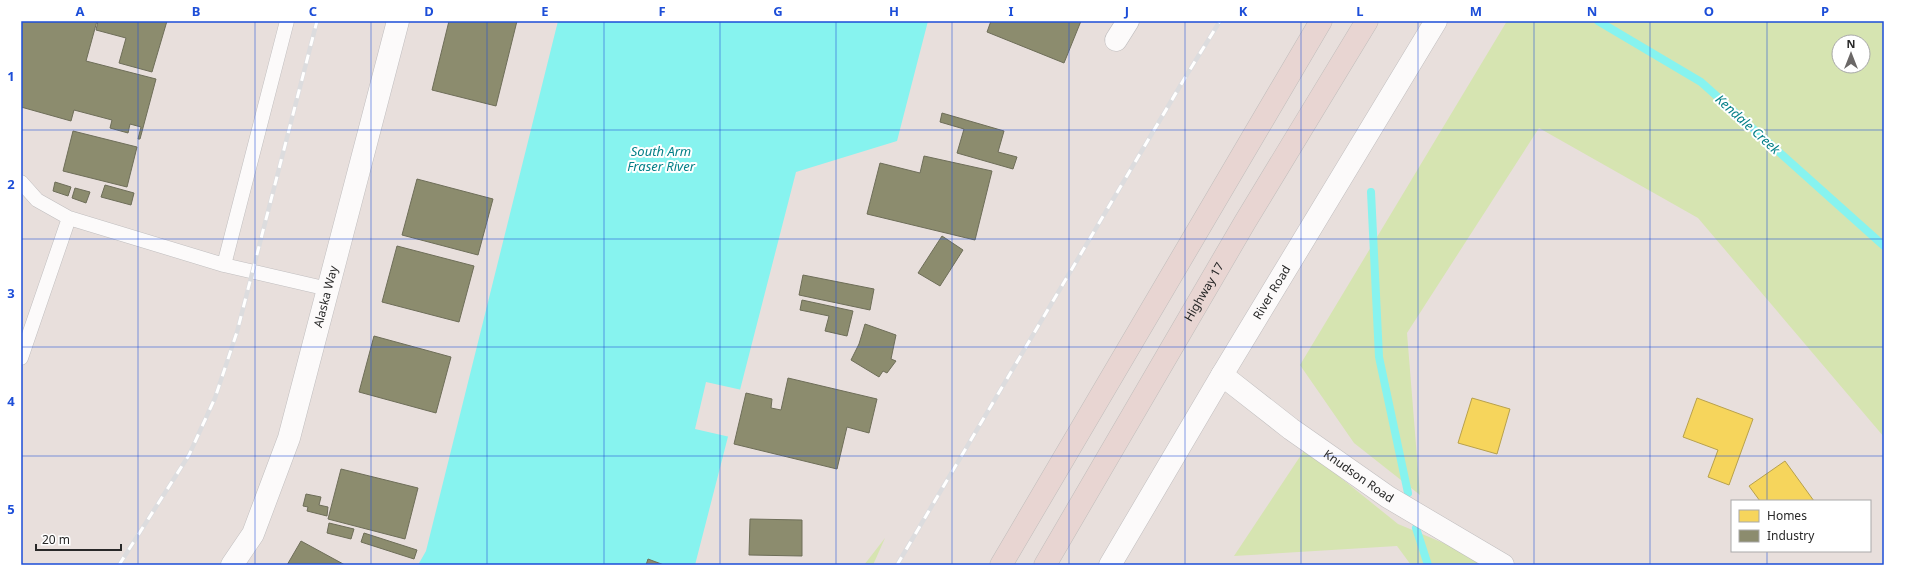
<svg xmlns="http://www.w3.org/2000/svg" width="1905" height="586" viewBox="0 0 1905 586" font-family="'Noto Sans',sans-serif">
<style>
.green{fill:#d6e4b1;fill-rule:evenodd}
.water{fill:#87f3ef}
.pier{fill:#e8dfdc}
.homes{fill:#f6d55c;stroke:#b8a14c}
.industry{fill:#8c8c6e;stroke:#6e6e59}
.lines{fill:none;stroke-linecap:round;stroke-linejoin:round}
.stream{stroke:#87f3ef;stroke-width:8}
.lane-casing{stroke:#c0bebf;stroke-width:15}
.street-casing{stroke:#c0bebf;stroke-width:23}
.secondary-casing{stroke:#c0bebf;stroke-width:23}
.highway-casing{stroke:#c0bdbb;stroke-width:23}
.lane{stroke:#fcfafa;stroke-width:14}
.street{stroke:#fcfafa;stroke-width:22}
.secondary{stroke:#fcfafa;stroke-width:22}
.highway{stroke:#e8d5d2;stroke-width:22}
.rail-casing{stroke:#dcdcde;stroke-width:4.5}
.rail{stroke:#fff;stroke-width:3;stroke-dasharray:9;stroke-linecap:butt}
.grid{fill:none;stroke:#1d4ed8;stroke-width:1;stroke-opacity:0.55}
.labels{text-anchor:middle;stroke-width:4;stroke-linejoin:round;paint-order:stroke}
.street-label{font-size:12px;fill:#282828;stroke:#fff}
.water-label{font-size:13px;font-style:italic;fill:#037f87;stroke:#fff}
.neatline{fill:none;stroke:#1d4ed8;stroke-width:1.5}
.grid-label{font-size:13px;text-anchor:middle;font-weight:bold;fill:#1d4ed8}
</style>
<rect width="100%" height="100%" fill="#e8dfdc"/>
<path class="green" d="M1507,21h377v416l-186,-219 -159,-90 -132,205 13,162 -66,-52 -54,-78zM1839,42h24v24h-24z
M1305,449l93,75 98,41h-85l-14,-19 -163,10z
M885,538l-12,27h-9z"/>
<path class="water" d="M558,21h370l-31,120 -101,31 -101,393h-277l8,-14z"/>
<path class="pier" d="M706,382l36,8 -12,47 -35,-8z"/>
<path class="homes" d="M1472,398l38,11 -13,45 -39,-11z
M1697,398l56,21 -24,66 -21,-8 10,-27 -35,-13z
M1785,461l29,40h-54l-11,-15z"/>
<path class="industry" d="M21,21h76l-11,40 70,18 -16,60h-2l3,-12 -11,-3 -2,9 -18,-5 2,-8 -38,-10 -3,11 -50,-14z
M98,21h69l-15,51 -33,-9 7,-25 -30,-8z
M449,21h68l-21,85 -64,-16z
M991,21h90l-17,42 -77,-31z
M942,113l62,18 -6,21 19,5 -4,12 -56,-16 7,-24 -24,-7z
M73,131l64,16 -10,40 -64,-16z
M924,156l68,15 -17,69 -108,-26 13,-51 40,10z
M417,179l76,20 -15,56 -76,-20z
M55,182l16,5 -3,9 -15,-5z
M105,185l29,8 -3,12 -30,-8z
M75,188l15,4 -4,11 -14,-5z
M942,236l21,14 -23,36 -22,-13z
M397,246l77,20 -15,56 -77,-20z
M803,275l71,14 -4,21 -71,-15z
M802,300l51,11 -6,25 -22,-5 4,-15 -29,-6z
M865,324l31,11 -5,24 5,2 -9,12 -4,-2 -4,6 -28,-17 8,-16z
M374,336l77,21 -15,56 -77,-21z
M788,378l89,21 -8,34 -22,-6 -10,42 -103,-25 12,-51 26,6 -1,9 10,2z
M341,469l77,19 -13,51 -77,-20z
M306,494l15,3 -2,8 9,2 -1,9 -20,-5 1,-4 -5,-1z
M750,519l52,1v36l-53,-1z
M329,523l25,6 -3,10 -24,-6z
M364,533l53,17 -3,9 -53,-17z
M301,541l44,24h-58z
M648,559l16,6h-18z"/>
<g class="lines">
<path class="stream" d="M1598,21l103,61 183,164
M1371,192l8,165 29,136
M1416,528l12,37"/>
<g class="lane-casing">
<path id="lane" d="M21,182l16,18 32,18 155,47 104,24
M224,265l63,-244
M21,358l48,-140"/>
</g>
<g class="street-casing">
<g id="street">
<path d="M1116,40l12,-19"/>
<path id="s1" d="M1222,375l69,54 97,68 115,68"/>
<path id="s2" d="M232,565l21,-31 36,-96 109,-417"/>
</g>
</g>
<g class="secondary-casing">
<g id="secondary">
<path id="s3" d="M1110,565l112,-190 214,-354"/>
</g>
</g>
<g class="highway-casing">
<g id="highway">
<path d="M1001,565l320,-544"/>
<path id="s4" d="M1045,565l200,-343 122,-201"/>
</g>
</g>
<use href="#lane" class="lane"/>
<use href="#street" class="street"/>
<use href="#secondary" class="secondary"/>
<use href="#highway" class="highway"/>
<g class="rail-casing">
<path id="rail" d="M119,565l70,-110 26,-57 22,-66 80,-311
M897,565l289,-489 34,-55"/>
</g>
<use href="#rail" class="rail"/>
</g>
<path class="grid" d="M138,21v544M255,21v544M371,21v544M487,21v544M604,21v544M720,21v544M836,21v544M952,21v544M1069,21v544M1185,21v544M1301,21v544M1418,21v544M1534,21v544M1650,21v544M1767,21v480M21,130h1863M21,239h1863M21,347h1863M21,456h1863M1767,551v14"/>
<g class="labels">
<g class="street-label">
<text dy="4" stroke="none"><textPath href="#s4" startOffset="316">Highway 17</textPath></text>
<text dy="4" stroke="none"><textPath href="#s3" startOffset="317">River Road</textPath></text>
<text dy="4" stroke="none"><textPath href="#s2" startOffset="286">Alaska Way</textPath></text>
<text dy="4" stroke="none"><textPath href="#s1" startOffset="170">Knudson Road</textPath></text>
</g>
<g class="water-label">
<text transform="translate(1748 124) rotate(42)" y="5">Kendale Creek</text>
<text x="661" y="156">South Arm<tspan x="661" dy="15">Fraser River</tspan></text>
</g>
</g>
<rect width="1905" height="586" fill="none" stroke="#ffffff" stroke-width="44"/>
<rect x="1731" y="500" width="140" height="52" fill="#ffffff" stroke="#a9a9a9"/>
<rect x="1739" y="510" width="20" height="12" fill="#f6d55c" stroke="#a9a9a9"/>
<text x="1767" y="520" font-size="12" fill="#282828">Homes</text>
<rect x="1739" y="530" width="20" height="12" fill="#8c8c6e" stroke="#a9a9a9"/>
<text x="1767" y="540" font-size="12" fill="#282828">Industry</text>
<g transform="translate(1851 54)"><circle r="19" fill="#ffffff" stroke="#a9a9a9"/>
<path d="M0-3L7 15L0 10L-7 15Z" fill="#6b6867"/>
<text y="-6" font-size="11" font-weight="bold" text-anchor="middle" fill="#282828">N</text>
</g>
<path d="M36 544v6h85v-6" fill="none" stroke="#282828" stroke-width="2"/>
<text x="42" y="544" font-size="12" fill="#282828" stroke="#ffffff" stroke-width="3" paint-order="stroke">20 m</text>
<rect x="22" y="22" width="1861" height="542" class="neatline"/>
<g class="grid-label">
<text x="80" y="16">A</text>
<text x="196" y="16">B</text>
<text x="313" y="16">C</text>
<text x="429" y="16">D</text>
<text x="545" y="16">E</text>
<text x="662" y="16">F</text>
<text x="778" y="16">G</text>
<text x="894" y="16">H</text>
<text x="1011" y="16">I</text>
<text x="1127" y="16">J</text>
<text x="1243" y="16">K</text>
<text x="1360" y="16">L</text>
<text x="1476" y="16">M</text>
<text x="1592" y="16">N</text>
<text x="1709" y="16">O</text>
<text x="1825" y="16">P</text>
<text x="11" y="81">1</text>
<text x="11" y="189">2</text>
<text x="11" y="298">3</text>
<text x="11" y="406">4</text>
<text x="11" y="514">5</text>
</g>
</svg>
